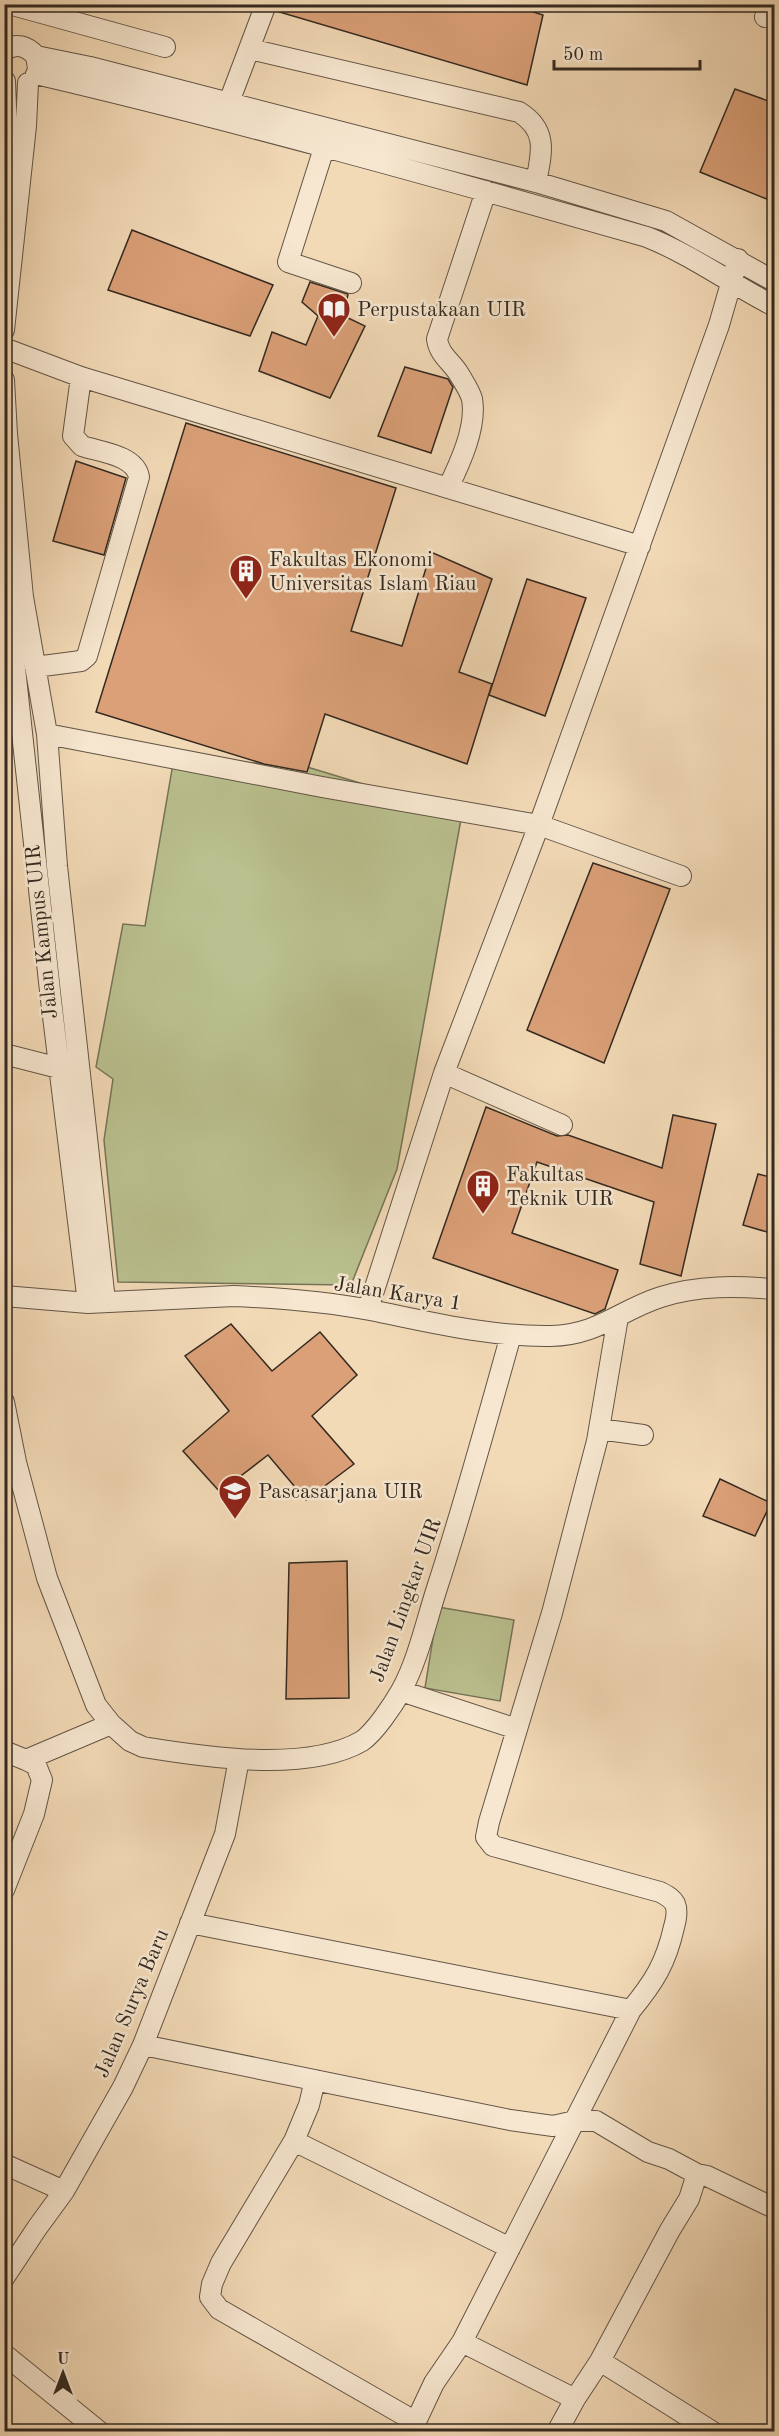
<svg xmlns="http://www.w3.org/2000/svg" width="779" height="2436" viewBox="0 0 779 2436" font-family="'Old Standard TT',serif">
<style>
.green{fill:#bac08f;stroke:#767458;stroke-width:1.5}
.building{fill:#dba078;stroke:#332920;stroke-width:1.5}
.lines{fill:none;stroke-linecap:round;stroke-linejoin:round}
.minor-casing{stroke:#635546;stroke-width:22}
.minor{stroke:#f7e7d0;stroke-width:20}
.labels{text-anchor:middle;stroke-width:5;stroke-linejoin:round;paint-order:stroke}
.poi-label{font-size:21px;fill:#332920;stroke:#f7e7d0;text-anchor:start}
.street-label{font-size:21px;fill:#332920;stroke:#f7e7d0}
</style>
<rect width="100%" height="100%" fill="#f3dab7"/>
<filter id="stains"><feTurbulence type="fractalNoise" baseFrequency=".00333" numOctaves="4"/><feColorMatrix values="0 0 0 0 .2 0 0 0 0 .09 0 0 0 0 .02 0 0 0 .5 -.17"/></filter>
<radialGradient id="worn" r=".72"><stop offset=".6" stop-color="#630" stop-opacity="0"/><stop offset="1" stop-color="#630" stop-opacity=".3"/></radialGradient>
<path class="green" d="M174,758l130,8 158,48 -65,355 -46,116 -233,-3 -14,-142 9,-61 -17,-12 27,-143 22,2z
M438,1607l76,13 -14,81 -75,-13z"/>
<path class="building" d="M278,4h230l35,11 -16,70 -251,-74z
M735,89l39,14v99l-74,-30z
M132,230l141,55 -23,51 -142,-46z
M310,282l38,12 -4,22 21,10 -35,72 -71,-27 13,-39 34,13 12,-29 -16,-14z
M405,367l43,12 5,8 -22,66 -53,-17z
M186,423l210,65 -45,143 51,15 29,-94 61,27 -33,93 33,12 -25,80 -142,-50 -18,58 -43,-8 -168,-52z
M76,461l50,17 -22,77 -51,-14z
M527,579l59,19 -41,118 -56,-21z
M593,863l77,26 -66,174 -77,-33z
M486,1107l71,29 11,-1 94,33 11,-53 43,9 -35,152 -41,-12 14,-62 -117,-40 -25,71 106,37 -13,39 -10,5 -162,-56z
M758,1174l16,4v56l-31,-9z
M231,1324l41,47 48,-39 37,43 -45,41 42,48 -48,36 -38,-45 -48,37 -37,-41 46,-40 -44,-55z
M720,1479l51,24 -16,33 -52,-20z
M347,1561l2,137 -63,1 3,-136z"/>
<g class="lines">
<g class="minor-casing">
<path id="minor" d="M9,4l156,43
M765,17l6,-13
M250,49l269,63c29,18 23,40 17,70
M4,51c12,-9 23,-5 32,5l2,12
M36,56l54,11 446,115 130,39 108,60
M36,74c205,48 408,105 611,163 45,18 84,47 127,69
M229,102l37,-98
M325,145l-37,117 63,21
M4,176l3,-42 -2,-53
M4,330l22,-204 2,-43
M4,348l77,29 559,169
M4,380l3,54 16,163 24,137 10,132 48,435
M448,488c12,-25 29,-61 24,-89 -2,-8 -9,-18 -13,-25 -8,-13 -20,-19 -22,-35l49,-148
M4,567l47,433 37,303
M35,667l46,-6 6,-5 52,-179c-4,-22 -39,-25 -57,-31l-9,-10 8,-59
M47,734l275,53 217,38 142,51
M4,1054l55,14 10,-1
M444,1073l118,52
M4,1296l84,7 146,-7c43,2 94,6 136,14 60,12 119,27 181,26 47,-1 69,-26 110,-39 38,-12 75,-11 113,-8
M368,1309l76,-236 95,-248 180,-500 19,-66
M4,1402l12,60 31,116 49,127 15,19 19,17 13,6c61,10 164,26 219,-6 13,-9 31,-36 39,-50 17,-31 25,-69 36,-103 27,-83 50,-168 74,-253
M599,1429l44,6
M401,1691l116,38
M4,1751l22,9 85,-36
M4,1890l30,-76 8,-34 -6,-15 -10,-5
M190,1923l441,87
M143,2045l367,75 43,6 22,-5h21l52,31 21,7 28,15 10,2 67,32
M315,2080l-6,25 -15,36 -73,122 -9,21 -2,13 9,12 197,113
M294,2141l216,107
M4,2164l60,27
M4,2278l33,-50 27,-37 59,-104 20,-42 82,-211 14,-75
M462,2342l113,57
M4,2354l96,78
M600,2361l113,71
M411,2432l23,-49 28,-41 169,-332c23,-28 35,-47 43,-83 2,-7 4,-16 1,-23 -3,-6 -9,-9 -15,-12l-167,-46 -7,-9 3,-15 63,-209 45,-172 21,-124
M557,2432l18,-33 25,-38 70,-131 19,-31 8,-25"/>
</g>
<use href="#minor" class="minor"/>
</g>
<defs>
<g id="library-pin" transform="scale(1.725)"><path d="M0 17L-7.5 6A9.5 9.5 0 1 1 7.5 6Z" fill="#8f2418" stroke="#f7e7d0"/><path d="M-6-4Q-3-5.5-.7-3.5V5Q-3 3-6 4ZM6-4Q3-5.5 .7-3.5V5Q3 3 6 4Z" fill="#fff"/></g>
<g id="building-pin" transform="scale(1.725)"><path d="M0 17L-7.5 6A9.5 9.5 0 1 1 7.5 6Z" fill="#8f2418" stroke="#f7e7d0"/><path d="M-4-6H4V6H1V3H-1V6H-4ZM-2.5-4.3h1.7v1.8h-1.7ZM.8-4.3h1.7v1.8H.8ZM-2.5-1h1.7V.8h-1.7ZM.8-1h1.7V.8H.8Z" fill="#fff"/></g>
<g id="university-pin" transform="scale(1.725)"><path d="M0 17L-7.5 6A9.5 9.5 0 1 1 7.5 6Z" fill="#8f2418" stroke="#f7e7d0"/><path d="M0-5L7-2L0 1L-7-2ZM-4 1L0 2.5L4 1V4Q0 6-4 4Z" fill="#fff"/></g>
</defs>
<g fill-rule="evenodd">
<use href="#library-pin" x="334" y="309"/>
<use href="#building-pin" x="246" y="571"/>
<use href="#building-pin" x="483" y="1186"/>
<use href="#university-pin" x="235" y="1491"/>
</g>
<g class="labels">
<g class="poi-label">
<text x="357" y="316">Perpustakaan UIR</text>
<text x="269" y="566">Fakultas Ekonomi<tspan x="269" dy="24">Universitas Islam Riau</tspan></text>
<text x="506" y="1181">Fakultas<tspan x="506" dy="24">Teknik UIR</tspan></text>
<text x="258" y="1498">Pascasarjana UIR</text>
</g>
<g class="street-label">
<text transform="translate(41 932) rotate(-96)" y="7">Jalan Kampus UIR</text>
<text transform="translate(398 1293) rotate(9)" y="7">Jalan Karya 1</text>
<text transform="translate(405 1600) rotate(-70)" y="7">Jalan Lingkar UIR</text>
<text transform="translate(131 2003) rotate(-67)" y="7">Jalan Surya Baru</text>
</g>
</g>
<rect width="779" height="2436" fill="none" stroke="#f3dab7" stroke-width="24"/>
<rect x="6" y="6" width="767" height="2424" fill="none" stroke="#332920" stroke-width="3"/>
<rect x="12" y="12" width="755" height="2412" fill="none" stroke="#332920" stroke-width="1.5"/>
<g transform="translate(63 2373)" stroke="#f7e7d0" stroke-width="4.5" paint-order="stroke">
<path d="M0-4.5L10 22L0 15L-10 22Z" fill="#332920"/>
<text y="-9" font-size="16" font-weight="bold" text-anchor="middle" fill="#332920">U</text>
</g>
<path d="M554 60v9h146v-9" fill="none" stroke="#332920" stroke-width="3"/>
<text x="563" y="60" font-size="18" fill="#332920" stroke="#f7e7d0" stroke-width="4.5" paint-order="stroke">50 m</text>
<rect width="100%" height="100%" filter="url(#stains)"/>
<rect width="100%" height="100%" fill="url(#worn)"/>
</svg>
